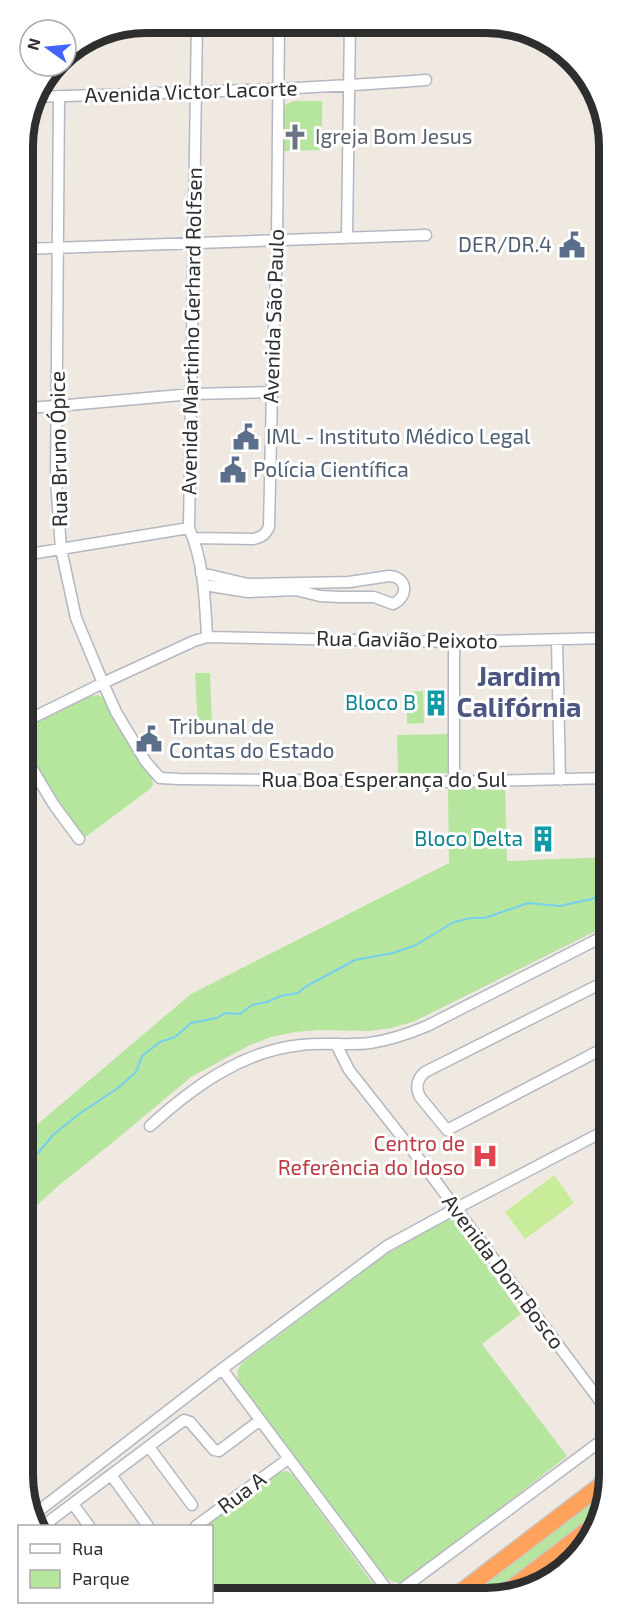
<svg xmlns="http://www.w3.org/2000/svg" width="632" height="1621" viewBox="0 0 632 1621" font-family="'Exo 2',sans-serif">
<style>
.green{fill:#b6e59e}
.pitch{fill:#c9ec9a}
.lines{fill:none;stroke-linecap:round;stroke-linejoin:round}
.stream{stroke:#75cff0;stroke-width:2}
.minor-casing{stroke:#b4b7c1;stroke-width:13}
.highway-casing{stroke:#c9c9c9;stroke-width:19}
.minor{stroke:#fff;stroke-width:10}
.highway{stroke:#ffa35c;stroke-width:16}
.labels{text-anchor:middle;stroke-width:6;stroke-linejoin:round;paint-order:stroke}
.street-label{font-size:21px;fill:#2e2e2e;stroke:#fff}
.worship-label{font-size:21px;fill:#5b616d;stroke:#fff;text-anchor:start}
.service-label{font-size:21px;fill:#4e5e75;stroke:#fff;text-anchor:start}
.culture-label{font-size:21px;fill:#0d838f;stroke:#fff;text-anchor:end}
.health-label{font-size:21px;fill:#be3a42;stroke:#fff;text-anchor:end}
.district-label{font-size:27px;font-weight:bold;fill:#4d5680;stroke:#fff}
.rim{fill:none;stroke:#2e2e2e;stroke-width:8}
</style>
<rect width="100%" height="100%" fill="#efe9e1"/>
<path class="green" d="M295,101h27v49l-40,1 2,-43 2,-4z
M210,673l2,54 -14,1 -3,-55z
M423,691l1,32 -17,1v-32z
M98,695l6,3 26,47 22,32 1,8 -3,4 -66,49 -49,-73 -10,-18 -1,-18 66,-33z
M448,734l1,39 -51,1 -1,-39z
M505,786l2,75 100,-4 1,68 -193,96 -23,7 -24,3 -49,-1 -24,2 -24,5 -23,9 -57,31 -79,66 -54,43 -32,29v-81l165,-140 258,-131 -1,-76z
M451,1220l5,1 3,5 62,88 -39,30 85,112 -162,126c-11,2 -14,0 -22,-8l-141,-186c-6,-11 -7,-17 1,-26l145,-109 57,-32z
M287,1471l6,4 83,113 1,7 -165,1v-70h-7l70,-53z
M608,1486l-12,32 -80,61 -20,15 -30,1z"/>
<path class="pitch" d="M554,1175l20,28 -49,36 -20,-27z"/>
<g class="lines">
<path class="stream" d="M26,1167l27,-32 26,-21 39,-26 18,-16 6,-16 18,-14 15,-5 16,-14 26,-5 8,-5 15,1 12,-9 15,-3 14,-6 17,-3 7,-6 50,-27 38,-7 23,-8 38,-23 17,-4h14l43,-15 32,3 13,-3 19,-4 16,-9"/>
<g class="minor-casing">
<path id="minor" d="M197,23l-8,505c15,34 16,72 18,109
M59,96l-3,385 5,68 15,69 27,65 13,29 30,50 14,16 19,1 275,3 153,-4
M34,97c131,-4 261,-7 392,-17
M347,237l3,-213
M23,249l403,-14
M24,408l33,-2 135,-12 80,-2
M194,538l59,1c9,-2 12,-4 16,-12l3,-135 5,-151 2,-218
M24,555l165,-27
M201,573l47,11 101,-2 40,-6c19,1 20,21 4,28l-19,-7h-34l-20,-1 -24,-6 -48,2 -44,-7
M557,640l3,140
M24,722l79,-39 91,-42 13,-4 247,5 153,-4
M25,757l29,48 25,34
M454,782v-140
M608,980l-183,92c-8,7 -10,15 -5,25l27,33 161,-84
M336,1044l13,26 67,85 193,258
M150,1126c43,-39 92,-75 151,-81 22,-3 46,1 69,-2 20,-3 38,-9 57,-17l181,-92
M222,1369l169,226
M149,1447l43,58
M111,1475l37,51
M73,1504l16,22
M32,1516l190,-147 165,-123 68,-37 153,-80
M43,1526l141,-106 6,2 24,28 5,1 40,-30
M196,1526l92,-67
M394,1595l215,-160"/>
</g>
<g class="highway-casing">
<path id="highway" d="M504,1594l89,-68
M457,1595l152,-116"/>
</g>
<use href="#minor" class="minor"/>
<use href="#highway" class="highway"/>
</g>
<defs>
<g id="church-bare" transform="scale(2.07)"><path d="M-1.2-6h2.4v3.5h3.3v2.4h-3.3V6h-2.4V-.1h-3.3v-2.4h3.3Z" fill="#6b7280" stroke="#fff" stroke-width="2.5" paint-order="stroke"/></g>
<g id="civic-bare" transform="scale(2.07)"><path d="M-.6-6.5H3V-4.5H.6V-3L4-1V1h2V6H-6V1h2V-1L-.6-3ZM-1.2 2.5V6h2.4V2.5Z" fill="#5c6f8a" stroke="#fff" stroke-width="2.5" paint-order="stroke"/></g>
<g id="building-bare" transform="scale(2.07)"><path d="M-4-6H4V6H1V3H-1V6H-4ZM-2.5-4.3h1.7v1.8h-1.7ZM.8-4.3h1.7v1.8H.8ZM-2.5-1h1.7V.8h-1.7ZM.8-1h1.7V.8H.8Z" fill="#0f9aa8" stroke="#fff" stroke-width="2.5" paint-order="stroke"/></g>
<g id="hospital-bare" transform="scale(2.07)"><path d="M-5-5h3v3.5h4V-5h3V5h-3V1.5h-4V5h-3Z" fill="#e0444e" stroke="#fff" stroke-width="2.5" paint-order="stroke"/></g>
</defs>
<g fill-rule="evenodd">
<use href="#church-bare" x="295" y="137"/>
<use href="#civic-bare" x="572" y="245"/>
<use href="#civic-bare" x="246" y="437"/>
<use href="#civic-bare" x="233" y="470"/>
<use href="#building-bare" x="436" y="703"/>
<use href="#civic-bare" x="149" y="739"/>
<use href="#building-bare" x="543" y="839"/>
<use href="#hospital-bare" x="485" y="1156"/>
</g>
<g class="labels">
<g class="street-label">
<text transform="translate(191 92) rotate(-2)" y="7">Avenida Victor Lacorte</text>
<text transform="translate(274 316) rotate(-88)" y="7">Avenida São Paulo</text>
<text transform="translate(192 331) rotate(-89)" y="7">Avenida Martinho Gerhard Rolfsen</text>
<text transform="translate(59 449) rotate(-91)" y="7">Rua Bruno Ópice</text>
<text transform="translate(407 640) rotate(1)" y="7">Rua Gavião Peixoto</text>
<text x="384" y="787">Rua Boa Esperança do Sul</text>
<text transform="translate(503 1272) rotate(53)" y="7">Avenida Dom Bosco</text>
<text transform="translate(242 1493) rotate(-37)" y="7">Rua A</text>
</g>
<g class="worship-label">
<text x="315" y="144">Igreja Bom Jesus</text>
</g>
<g class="service-label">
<text x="552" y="252" text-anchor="end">DER/DR.4</text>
<text x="266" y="444">IML - Instituto Médico Legal</text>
<text x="253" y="477">Polícia Científica</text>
<text x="169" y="734">Tribunal de<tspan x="169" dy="24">Contas do Estado</tspan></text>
</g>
<g class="culture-label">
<text x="416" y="710">Bloco B</text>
<text x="523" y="846">Bloco Delta</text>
</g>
<g class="health-label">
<text x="465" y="1151">Centro de<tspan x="465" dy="24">Referência do Idoso</tspan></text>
</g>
<g class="district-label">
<text x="519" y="686">Jardim<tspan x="519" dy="31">Califórnia</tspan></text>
</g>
</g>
<path d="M0 0H632V1621H0ZM146 33H486A113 113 0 0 1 599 146V1475A113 113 0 0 1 486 1588H146A113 113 0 0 1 33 1475V146A113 113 0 0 1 146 33Z" fill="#fff" fill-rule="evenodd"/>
<path class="rim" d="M146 33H486A113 113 0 0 1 599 146V1475A113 113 0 0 1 486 1588H146A113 113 0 0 1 33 1475V146A113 113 0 0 1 146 33Z"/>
<rect x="18" y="1525" width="195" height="78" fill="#ffffff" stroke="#ababab" stroke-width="1.5"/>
<rect x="30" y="1544" width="30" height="9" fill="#ffffff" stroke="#ababab" stroke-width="1.5"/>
<text x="72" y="1555" font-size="18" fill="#2e2e2e">Rua</text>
<rect x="30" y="1570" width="30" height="18" fill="#b6e59e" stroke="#ababab" stroke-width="1.5"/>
<text x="72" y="1585" font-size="18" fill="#2e2e2e">Parque</text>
<g transform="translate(48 48) rotate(285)"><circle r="28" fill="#ffffff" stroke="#ababab" stroke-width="1.5"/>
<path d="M0-4.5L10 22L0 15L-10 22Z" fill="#4264fb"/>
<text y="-9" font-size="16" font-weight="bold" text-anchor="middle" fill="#2e2e2e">N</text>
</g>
</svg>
